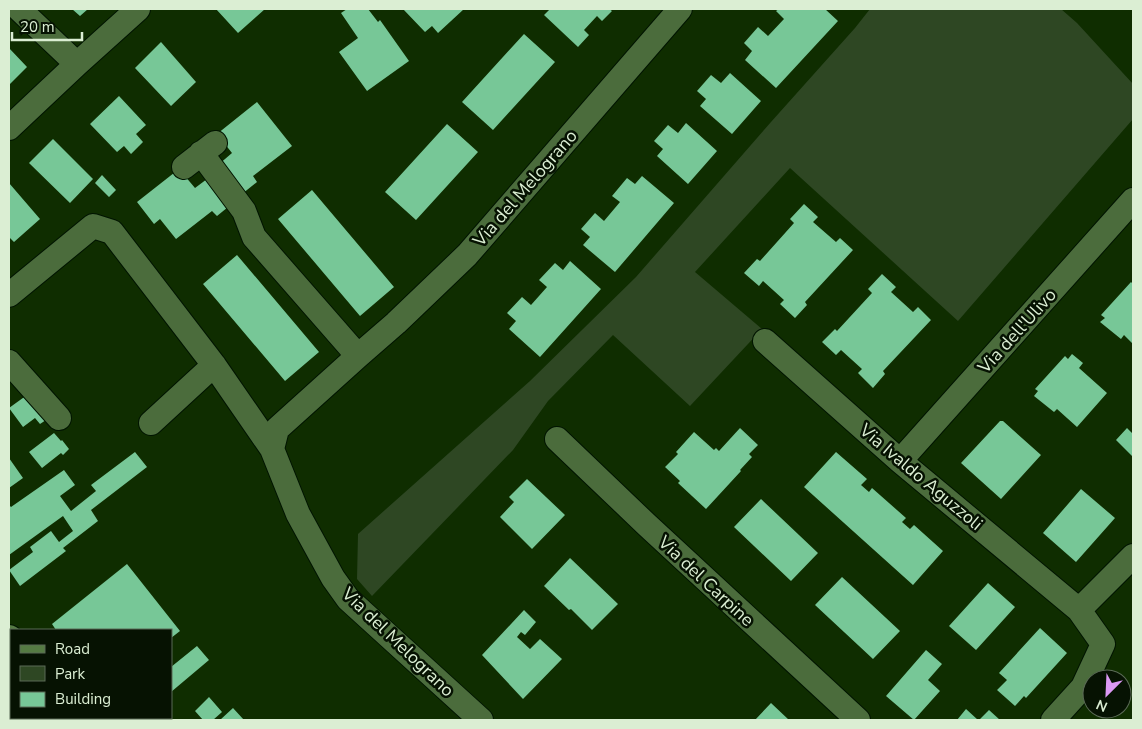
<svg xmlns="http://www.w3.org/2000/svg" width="1142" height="729" viewBox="0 0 1142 729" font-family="'Nunito Sans',sans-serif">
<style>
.green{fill:#2e4723}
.building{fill:#77c797}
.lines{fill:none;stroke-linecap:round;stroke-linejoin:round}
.street-casing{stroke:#011400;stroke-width:26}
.secondary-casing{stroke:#011400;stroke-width:30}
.street{stroke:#4b6c3c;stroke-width:24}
.secondary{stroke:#557b43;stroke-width:28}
.labels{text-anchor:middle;stroke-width:5;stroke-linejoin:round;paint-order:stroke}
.street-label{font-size:18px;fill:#dbeed3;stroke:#061202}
</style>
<rect width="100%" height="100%" fill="#0f2d00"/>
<path class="green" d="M870,9h191l16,14 56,61v35l-175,202 -168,-153 -95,104 67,57 -72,77 -77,-71 -65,66 -35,49 -141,146 -15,-17 1,-45 172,-153 106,-104 135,-155 84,-94z"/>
<path class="building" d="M72,9h16l-8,7z
M216,9h49l-27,24z
M347,9h21l10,13 2,-2 29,41 -42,30 -28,-39 19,-14 -17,-25z
M403,9h61l-26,24 -6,-7 -7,6z
M550,9h59l3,2 -10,10 -5,-5 -13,14 5,5 -11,12 -34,-32z
M779,9h46l13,12 -62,67 -31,-28 7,-9 -8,-8 14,-16 10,9 16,-17 -8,-8z
M524,34l31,28 -62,68 -31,-28z
M161,42l35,40 -25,24 -36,-38z
M9,48l18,19 -18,18z
M730,73l31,28 -29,33 -32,-28 6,-7 -9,-8 14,-16 10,8z
M119,96l27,29 -10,9 7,8 -12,12 -7,-8 -7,6 -27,-28z
M257,102l35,44 -39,30 4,6 -15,12 -24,-29 14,-12 -15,-19z
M686,123l31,28 -29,33 -31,-28 6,-7 -9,-8 14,-16 10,8z
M447,124l31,28 -62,68 -31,-28z
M53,139l40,40 -23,24 -41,-40z
M179,169l16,19 16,-12 22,27 -16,13 -5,-5 -36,28 -16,-20 -6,5 -17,-22z
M102,175l14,15 -7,7 -14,-14z
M642,176l32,27 -59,69 -32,-27 7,-8 -9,-8 14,-16 9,8 16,-19 -8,-6 15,-18 8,6z
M9,183l31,36 -26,23 -5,-5z
M312,190l82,97 -34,29 -82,-97z
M804,204l14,13 -5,5 23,20 4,-4 13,12 -48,52 2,3 -12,13 -15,-14 4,-4 -21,-19 -4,5 -15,-13 13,-14 3,2 34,-38 -4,-4z
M237,255l82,97 -34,29 -82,-97z
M570,261l31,28 -61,68 -31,-28 7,-8 -9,-8 15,-16 9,8 16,-18 -8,-7 16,-17 8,7z
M882,274l14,13 -5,5 22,20 5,-5 13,13 -48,51 2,3 -12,14 -15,-15 4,-4 -21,-19 -5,5 -14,-13 13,-13 2,2 35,-38 -4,-4z
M1131,282l2,2v60l-9,-9 -3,4 -21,-17 5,-4 -4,-3z
M1072,354l11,9 -4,5 28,25 -30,34 -20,-18 -3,3 -20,-16 4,-5 -3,-2 30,-33 3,3z
M27,395l19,25 -6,4 -5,-6 -12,9 -14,-19z
M1000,421h3l38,34 -40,44 -40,-36z
M740,428l18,17 -9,9 3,3 -12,13 1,1 -35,38 -28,-26 2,-2 -15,-14 13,-13 -2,-2 18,-20 20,18 2,-2 3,3z
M1127,428l6,6v23l-17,-17z
M54,433l7,8 1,-1 7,9 -6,6 -2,-2 -19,15 -13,-16z
M135,452l12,15 -56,43 7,11 -35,27 3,3 -46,35 -11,-16 24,-18 -3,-5 21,-16 8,11 14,-11 -10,-15 -54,39v-50l2,2 53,-37 11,15 -15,11 11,15 25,-20 -5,-6z
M836,452l31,27 -6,6 8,7 3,-4 34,30 -4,4 8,7 4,-4 29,26 -30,34 -109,-98z
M9,458l14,20 -14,10z
M527,479l38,36 -33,34 -32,-32 14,-15 -5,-5z
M1081,489l34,29 -39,44 -33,-29z
M761,499l57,54 -27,28 -57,-54z
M570,558l48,46 -26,26 -21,-21 -2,1 -25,-24z
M127,564l53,67 -9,7v-8h-115l-4,-6z
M842,577l58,54 -27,28 -58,-54z
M988,583l27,24 -39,43 -27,-24z
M524,610l12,12 -11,13 -4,-3 -4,5 13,12 10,-10 22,20 -39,40 -41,-44z
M1040,628l27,25 -41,45 -2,-2 -9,10 -18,-16 10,-10 -8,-7z
M197,646l12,14 -38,32v-25z
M926,650l16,14 -14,16 12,11 -26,29 -28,-24z
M209,697l13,15 -9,8h-10l-8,-9z
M771,703l18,17h-34z
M233,708l11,12h-24z
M966,709l12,11h-21z
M989,710l11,10h-21z"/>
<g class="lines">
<g class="street-casing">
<path id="street" d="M19,9l58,55
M9,128l68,-64 61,-55
M201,153l43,58 10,26 104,119
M184,167l31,-24
M9,295l84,-69 19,6 102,133 58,84
M765,341l135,120 179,149 24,34 -20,43 -30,33
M9,362l50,56
M151,423l63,-58
M557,439l90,86 211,195
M900,461l233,-261
M1079,610l54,-54
M481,720l-133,-121 -15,-21 -35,-64 -26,-65 5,-20 81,-73 38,-33 71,-68 213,-246"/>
</g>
<g class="secondary-casing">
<path id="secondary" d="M9,639l2,4
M54,718l1,2"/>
</g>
<use href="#street" class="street"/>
<use href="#secondary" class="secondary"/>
</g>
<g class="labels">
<g class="street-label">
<text transform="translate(525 188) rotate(-49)" y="6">Via del Melograno</text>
<text transform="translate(1017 331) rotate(-48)" y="6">Via dell'Ulivo</text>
<text transform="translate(921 477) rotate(40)" y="6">Via Ivaldo Aguzzoli</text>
<text transform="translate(706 581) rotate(43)" y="6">Via del Carpine</text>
<text transform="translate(398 642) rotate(44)" y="6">Via del Melograno</text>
</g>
</g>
<rect width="1142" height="729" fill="none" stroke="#dbeed3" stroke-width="20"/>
<rect x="10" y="629" width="162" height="90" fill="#061202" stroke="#5b6a56"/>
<rect x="20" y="645" width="25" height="8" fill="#557b43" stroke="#5b6a56"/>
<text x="55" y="654" font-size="15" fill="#dbeed3">Road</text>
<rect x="20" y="666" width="25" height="15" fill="#2e4723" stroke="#5b6a56"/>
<text x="55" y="679" font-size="15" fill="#dbeed3">Park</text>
<rect x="20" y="692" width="25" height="15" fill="#77c797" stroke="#5b6a56"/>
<text x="55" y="704" font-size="15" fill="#dbeed3">Building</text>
<g transform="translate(1107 694) rotate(204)"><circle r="24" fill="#061202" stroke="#5b6a56"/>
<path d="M0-4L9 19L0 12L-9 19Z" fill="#dc99f4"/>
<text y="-8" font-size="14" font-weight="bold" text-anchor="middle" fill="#dbeed3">N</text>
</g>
<path d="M12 32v8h70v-8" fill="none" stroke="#dbeed3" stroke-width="2.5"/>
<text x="20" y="32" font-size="15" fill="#dbeed3" stroke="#061202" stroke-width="4" paint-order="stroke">20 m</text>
</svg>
